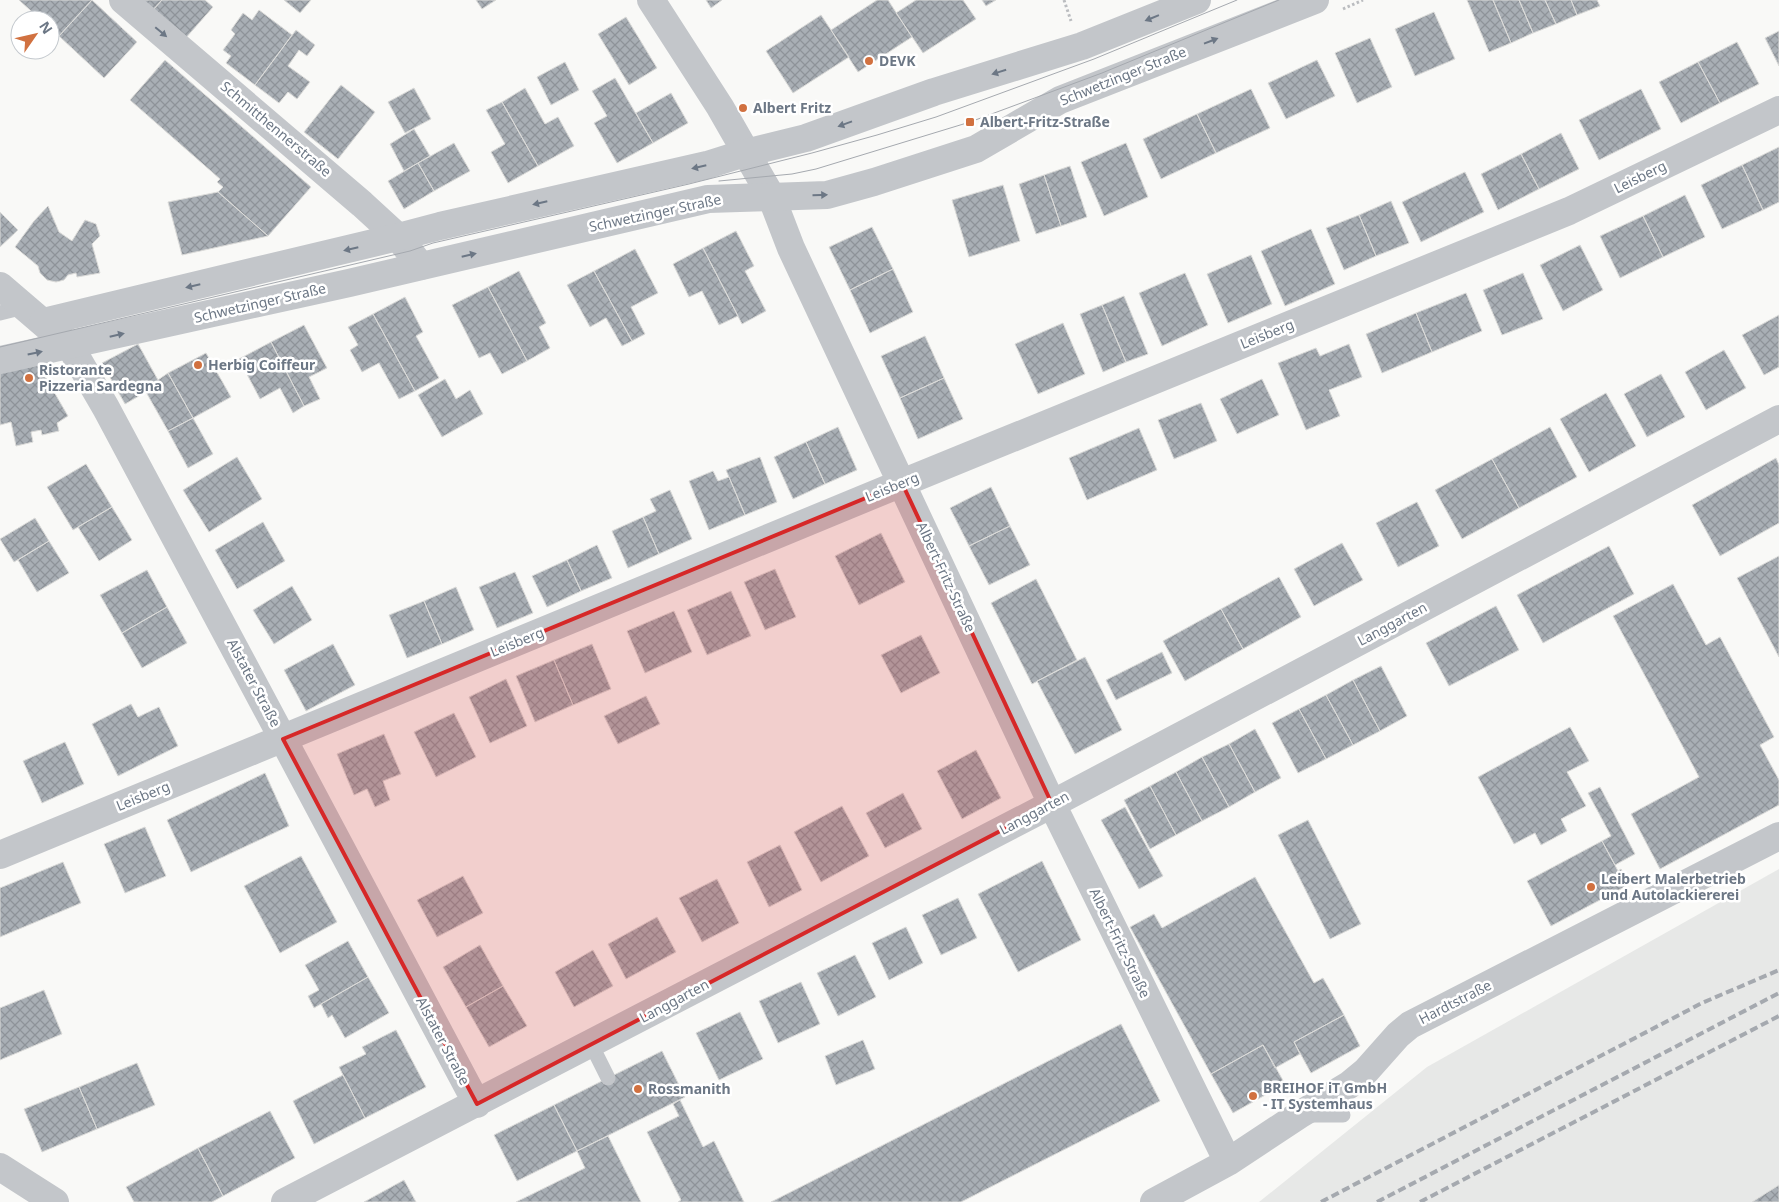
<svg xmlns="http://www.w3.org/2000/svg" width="1779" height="1202" viewBox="0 0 1779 1202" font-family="'Noto Sans',sans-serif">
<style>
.built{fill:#e7e8e7}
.building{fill:url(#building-cross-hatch);stroke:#dbdbd9}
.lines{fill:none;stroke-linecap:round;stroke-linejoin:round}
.path{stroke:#bbbdc0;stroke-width:3;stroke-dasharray:2.5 2.5;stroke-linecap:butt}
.service{stroke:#c3c6ca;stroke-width:15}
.minor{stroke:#c3c6ca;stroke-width:28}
.tertiary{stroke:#c3c6ca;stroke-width:28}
.tram{stroke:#a5a9af;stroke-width:1}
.rail{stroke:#a5a9af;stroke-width:4;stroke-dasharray:8 4;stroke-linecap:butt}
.oneway{fill:#6c7785}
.marked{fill:#d62828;fill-opacity:0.2;stroke:#d62828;stroke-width:4;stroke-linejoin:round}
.poi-dot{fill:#d17140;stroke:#fff;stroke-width:2}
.labels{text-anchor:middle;stroke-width:5;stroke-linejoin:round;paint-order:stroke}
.poi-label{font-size:14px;font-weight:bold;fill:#6c7785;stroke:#fff;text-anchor:start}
.street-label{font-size:14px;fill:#6c7785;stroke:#fff}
</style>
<defs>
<pattern id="building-cross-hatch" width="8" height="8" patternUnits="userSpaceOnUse" patternTransform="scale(1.25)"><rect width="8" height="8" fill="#a9afb5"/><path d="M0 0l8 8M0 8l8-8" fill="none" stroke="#8e9399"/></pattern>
</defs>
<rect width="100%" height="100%" fill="#f9f9f7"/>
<path class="built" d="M1779,869v333h-520l168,-135z"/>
<path class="building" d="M19,0h73l-33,36 -9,-8v-8h-9z
M92,0l45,42 -33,36 -45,-42z
M140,0h22l-10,11z
M162,0h43l8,7 -29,33 -32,-29z
M284,0h27l-11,13z
M476,0h20l-14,9z
M706,0h16l-11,8z
M877,0h11l24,37 -54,35 -27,-42z
M916,0h47l13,19 -53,34 -27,-40z
M982,0h14l-10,6z
M1467,0h26l18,43 -22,9z
M1493,0h26l14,33 -22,10z
M1519,0h26l11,24 -23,9z
M1545,0h26l6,15 -21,9z
M1571,0h26l3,6 -23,9z
M259,10l33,25 -37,50 -29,-22 5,-7 -8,-6 12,-16 -4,-4 12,-17 9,7z
M1434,12l21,47 -40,17 -20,-47z
M821,15l28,42 -56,36 -27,-42z
M626,17l31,51 -28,17 -31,-51z
M296,30l19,15 -8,11 -8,-6 -11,16 22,16 -13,17 -9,-7 -9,11 -24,-18z
M1779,31v35l-14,-28z
M1370,38l22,49 -35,16 -22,-50z
M1737,42l22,42 -39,19 -22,-41z
M165,60l146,127 -43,49 -50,-44 5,-5 -6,-5 3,-3 -90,-79z
M1317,60l18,36 -49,23 -18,-36z
M565,62l14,28 -28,15 -14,-28z
M1698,62l22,41 -39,20 -22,-41z
M615,78l38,65 -36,20 -23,-40 13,-7 -15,-25z
M341,85l34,27 -37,47 -34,-27z
M414,88l17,31 -26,14 -17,-31z
M525,88l20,36 13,-7 16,29 -36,20 -36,-64z
M1251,89l19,39 -54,25 -19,-39z
M1641,89l20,40 -62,31 -20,-40z
M671,93l17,30 -35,20 -17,-30z
M502,102l36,64 -30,17 -17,-31 14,-8 -19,-34z
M1197,114l19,39 -55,26 -18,-40z
M414,129l16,27 -26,15 -14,-27z
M1561,133l18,36 -40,20 -18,-35z
M454,143l16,28 -36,20 -16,-28z
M1126,143l22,54 -44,19 -23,-54z
M1779,147v55l-16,8 -21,-45z
M1521,154l18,35 -41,21 -17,-36z
M418,163l16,28 -30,18 -16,-28z
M1742,165l21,45 -41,19 -21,-44z
M1070,166l17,51 -26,9 -17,-51z
M1465,172l19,40 -63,30 -19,-40z
M1044,175l17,51 -25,8 -17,-50z
M1003,185l17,56 -51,16 -17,-57z
M218,192l50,44 -86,19 -14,-53z
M1685,195l20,42 -42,20 -20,-41z
M1391,201l18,42 -33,13 -17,-41z
M48,206l11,26 13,9 13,-21 11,4 4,12 -8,8 8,29 -23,4 -1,-4 -8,2 -4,5 -8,2 -9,-2 -7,-7 -2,-7 -23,-19 19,-26z
M0,212l18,18 -18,17z
M1359,215l17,41 -32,14 -18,-42z
M1643,216l20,41 -43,21 -20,-42z
M872,227l21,42 -43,21 -21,-43z
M1311,229l24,55 -50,22 -24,-55z
M736,231l18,35 -9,5 21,40 -24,13 -39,-76z
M1580,245l23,45 -40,21 -23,-46z
M703,248l35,68 -19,9 -17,-34 -13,6 -16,-33z
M635,249l23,44 -27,14 14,27 -13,7 -38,-70z
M1251,255l21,49 -44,19 -21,-49z
M893,269l20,43 -43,21 -20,-43z
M519,271l27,52 -7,4 11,21 -23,13 -39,-74z
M594,271l38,70 -10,5 -16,-28 -16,9 -23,-42z
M1185,273l23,52 -46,21 -23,-53z
M1523,273l20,46 -41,16 -19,-45z
M488,287l39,74 -25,13 -12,-21 -11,5 -27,-53z
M1466,293l16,38 -50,21 -16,-39z
M1124,296l24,58 -22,8 -24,-57z
M405,297l18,35 -7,4 23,42 -24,13 -42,-77z
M1102,305l24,57 -23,10 -23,-58z
M1416,313l16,39 -50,21 -16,-39z
M373,314l42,77 -16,8 -20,-36 -17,9 -12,-22 8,-5 -10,-18z
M1779,315v52l-15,8 -22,-40z
M1063,323l22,51 -47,20 -23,-50z
M304,325l23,43 -18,9 11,22 -16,7 -33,-64z
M925,336l19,42 -44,20 -19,-42z
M271,342l33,64 -11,7 -13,-25 -20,11 -21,-40z
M138,344l20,36 10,-7 25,45 -25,13 -22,-39 -21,12 -23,-41z
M1349,344l13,33 -33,13 11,26 -34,14 -28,-67 38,-15 4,8z
M1724,350l22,38 -40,22 -21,-38z
M206,353l25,44 -38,21 -25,-45z
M36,361l32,55 -11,7 2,8 -17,4 -1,-5 -10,2 2,10 -17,4 -5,-24 -11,3v-56z
M1661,374l24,43 -38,20 -23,-43z
M944,378l19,41 -45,20 -18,-41z
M445,379l11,20 14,-9 13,24 -41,23 -24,-42z
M1262,379l17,36 -42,19 -17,-35z
M1606,393l30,53 -47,26 -29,-53z
M1201,403l16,38 -43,18 -16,-39z
M193,418l20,36 -25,14 -20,-37z
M838,427l19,43 -32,14 -19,-42z
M1550,427l27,50 -58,31 -27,-49z
M1139,428l18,42 -70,30 -18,-42z
M806,442l19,42 -32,15 -19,-42z
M237,457l25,42 -53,33 -26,-42z
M760,457l17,45 -32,13 -19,-45z
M1776,458l3,7v58l-59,33 -28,-51z
M1492,459l27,49 -57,31 -27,-49z
M86,464l26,43 -39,23 -26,-43z
M713,471l5,10 11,-4 16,38 -36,15 -20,-49z
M991,487l19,39 -41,20 -19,-38z
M670,490l22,49 -33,15 -16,-37 13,-6 -6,-12z
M1417,502l22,44 -41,21 -22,-44z
M112,507l20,33 -33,21 -21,-34z
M643,517l16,37 -31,14 -16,-37z
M35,518l14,23 -35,21 -14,-23z
M263,522l22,39 -48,28 -22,-39z
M1010,526l20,39 -41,20 -20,-39z
M881,533l24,49 -46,23 -24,-49z
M49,541l20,32 -32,19 -19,-32z
M1342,543l21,37 -49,26 -20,-37z
M597,545l15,33 -31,13 -14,-31z
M1609,546l25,48 -91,49 -26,-48z
M1779,556v101l-42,-79z
M567,560l14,31 -34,16 -15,-31z
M775,569l21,48 -31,13 -21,-48z
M147,570l20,37 -45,26 -22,-38z
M515,572l18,41 -36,15 -18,-41z
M1279,577l22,40 -58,32 -22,-40z
M1036,579l41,81 -45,24 -41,-81z
M1673,584l33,61 14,-8 54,100 -14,8 19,35v25l-119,64 -29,-55 68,-37 -86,-161z
M292,586l20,34 -38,24 -21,-34z
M456,587l18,43 -32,14 -18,-43z
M731,591l20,45 -44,19 -20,-45z
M424,601l18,43 -35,14 -18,-43z
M1496,606l23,44 -70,36 -23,-43z
M167,607l20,36 -45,25 -20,-35z
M1221,609l22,40 -58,32 -22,-40z
M674,611l18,41 -47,21 -18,-42z
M921,635l19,38 -39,20 -20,-38z
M333,644l22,41 -49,26 -22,-41z
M592,644l19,45 -38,16 -19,-45z
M1162,652l10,21 -56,27 -10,-20z
M1085,657l37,73 -47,24 -38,-73z
M554,660l19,45 -38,17 -19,-46z
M1381,666l26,50 -27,15 -27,-51z
M506,679l21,47 -37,17 -21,-46z
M1353,680l27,51 -27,14 -27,-50z
M1326,695l27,50 -27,14 -27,-50z
M646,696l14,28 -42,20 -14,-28z
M131,704l7,13 21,-10 19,39 -60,30 -26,-52z
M1299,709l27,50 -28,14 -26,-50z
M454,713l22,44 -40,20 -22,-45z
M1570,727l19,34 -22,11 19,34 -25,13 6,12 -26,14 -6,-12 -21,11 -36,-67z
M1255,729l26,49 -26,14 -26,-48z
M384,734l17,40 -18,7 7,19 -15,7 -8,-18 -13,6 -17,-41z
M65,742l19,42 -42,19 -19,-42z
M1229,744l26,48 -26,15 -27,-50z
M976,750l25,48 -39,21 -25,-48z
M1202,757l27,50 -27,14 -26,-49z
M1176,772l26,49 -26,14 -26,-49z
M265,773l24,53 -98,46 -24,-52z
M1150,786l26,49 -26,14 -26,-49z
M1600,787l35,67 -20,11 -13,-24 9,-5 -23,-43z
M903,793l19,36 -37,19 -19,-35z
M842,806l27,50 -48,26 -27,-50z
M1125,807l38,69 -24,13 -38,-69z
M1308,820l53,104 -31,15 -52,-104z
M145,827l21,49 -41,17 -21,-49z
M1602,841l16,30 3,-2 9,15 -79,42 -24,-45z
M780,845l22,45 -33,17 -22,-45z
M301,856l36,66 -57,31 -36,-67z
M1042,861l39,79 -63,32 -40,-78z
M63,862l18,41 -81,34v-49z
M463,876l20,37 -46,24 -20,-37z
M1255,877l59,106 9,-5 21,37 -50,27 6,12 -25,14 -12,-23 -52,29 -81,-147 24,-13 8,14z
M717,879l22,44 -37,19 -23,-44z
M958,898l19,40 -36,17 -19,-40z
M657,917l19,35 -50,27 -18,-35z
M906,927l17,36 -34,17 -17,-37z
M348,941l20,36 -54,31 -6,-12 11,-6 -14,-25z
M480,945l23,41 -37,21 -23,-40z
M593,950l20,36 -39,21 -19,-35z
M855,955l21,42 -38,19 -21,-43z
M368,977l21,36 -44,25 -13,-23 -4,3 -7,-14z
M801,982l19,42 -42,19 -19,-42z
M503,986l24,40 -38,21 -23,-40z
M44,990l18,44 -62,26v-52z
M740,1012l23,47 -44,21 -23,-47z
M1344,1015l16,31 -49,27 -17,-31z
M1121,1024l39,77 -199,101h-190z
M396,1030l30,57 -61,31 -26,-51 27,-13 -4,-7z
M863,1040l12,29 -39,16 -11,-29z
M1263,1045l22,39 -52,29 -22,-39z
M662,1051l23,46 -108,54 -23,-46z
M137,1063l18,42 -58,24 -18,-42z
M343,1075l22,43 -51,26 -21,-43z
M79,1087l18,42 -55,23 -18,-43z
M680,1100l23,47 11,-6 30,61h-66l3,-2 -34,-68 32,-16 -6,-12z
M554,1105l23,46 -60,30 -23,-46z
M270,1111l25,47 -72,38 -25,-48z
M608,1136l33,66h-125l69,-34 -8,-17z
M198,1148l25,48 -11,6h-78l-8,-15z
M404,1180l12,22h-52z
M1779,1185v17h-27z"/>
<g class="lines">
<path class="path" d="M1064,0l7,21
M1343,9l20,-9"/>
<path class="service" d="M0,313l24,-6
M591,1044l17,34
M1308,1115h35"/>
<path class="minor" d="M123,0l239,204 36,33 23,29
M651,0l69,107 51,89 20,52 261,556 176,358
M0,286l70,60 36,62 177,331 194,365
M0,855l902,-372 667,-272 210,-101
M0,1167l55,35
M285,1202l767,-398 727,-385
M1154,1202l74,-40 71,-47 50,-30 17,-14 32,-36 12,-10 369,-189"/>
<path class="tertiary" d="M43,322l355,-85 42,-11 267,-61 38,-12 61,-15 128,-46 148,-46 115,-46
M0,360l349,-77 359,-84 119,-4 47,-13 102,-33 84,-49 255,-100"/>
<path class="tram" d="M719,181l73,-7 24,-5 154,-47 132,-49 177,-73
M0,347l410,-96 23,-8 256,-59 123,-31 65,-18 59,-18 158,-58 143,-59"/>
<path class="rail" d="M1321,1202l381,-199 77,-33
M1377,1202l402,-209
M1420,1202l359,-186"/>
</g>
<defs><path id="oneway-solid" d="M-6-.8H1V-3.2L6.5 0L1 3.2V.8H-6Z" transform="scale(1.25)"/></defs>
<g class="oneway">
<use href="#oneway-solid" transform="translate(1152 18) rotate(158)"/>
<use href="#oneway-solid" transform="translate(161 32) rotate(40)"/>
<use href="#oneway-solid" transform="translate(1211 41) rotate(-21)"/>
<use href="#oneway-solid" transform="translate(999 72) rotate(163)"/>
<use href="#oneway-solid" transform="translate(845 124) rotate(160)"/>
<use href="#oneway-solid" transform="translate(699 167) rotate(167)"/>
<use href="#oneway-solid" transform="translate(820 195) rotate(-2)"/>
<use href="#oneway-solid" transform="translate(540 203) rotate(167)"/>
<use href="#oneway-solid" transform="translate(351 249) rotate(167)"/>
<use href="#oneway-solid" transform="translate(469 255) rotate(-13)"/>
<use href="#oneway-solid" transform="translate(193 286) rotate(167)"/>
<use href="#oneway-solid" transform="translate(117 335) rotate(-13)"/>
<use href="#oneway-solid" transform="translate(35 353) rotate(-12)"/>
</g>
<path class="marked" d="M902,483l150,321 -575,300 -194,-365z"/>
<g class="poi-dot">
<circle cx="869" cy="61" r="5"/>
<circle cx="743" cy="108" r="5"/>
<rect x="965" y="117" width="10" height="10" rx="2.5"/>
<circle cx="198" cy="365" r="5"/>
<circle cx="29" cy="378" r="5"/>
<circle cx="1591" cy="887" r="5"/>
<circle cx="638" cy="1089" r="5"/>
<circle cx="1253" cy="1096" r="5"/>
</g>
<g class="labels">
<g class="poi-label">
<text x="879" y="66">DEVK</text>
<text x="753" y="113">Albert Fritz</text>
<text x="980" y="127">Albert-Fritz-Straße</text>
<text x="208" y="370">Herbig Coiffeur</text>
<text x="39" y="375">Ristorante<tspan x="39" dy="16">Pizzeria Sardegna</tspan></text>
<text x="1601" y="884">Leibert Malerbetrieb<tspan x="1601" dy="16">und Autolackiererei</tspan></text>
<text x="1263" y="1093">BREIHOF iT GmbH<tspan x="1263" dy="16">- IT Systemhaus</tspan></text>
<text x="648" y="1094">Rossmanith</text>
</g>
<g class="street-label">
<text transform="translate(1123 76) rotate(-22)" y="5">Schwetzinger Straße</text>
<text transform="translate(276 129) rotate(40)" y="5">Schmitthennerstraße</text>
<text transform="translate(1640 177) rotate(-26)" y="5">Leisberg</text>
<text transform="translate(655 213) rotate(-12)" y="5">Schwetzinger Straße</text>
<text transform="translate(260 303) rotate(-13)" y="5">Schwetzinger Straße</text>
<text transform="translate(1267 334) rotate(-22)" y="5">Leisberg</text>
<text transform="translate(892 487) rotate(-22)" y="5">Leisberg</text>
<text transform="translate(946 577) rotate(65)" y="5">Albert-Fritz-Straße</text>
<text transform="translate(1392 624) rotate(-28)" y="5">Langgarten</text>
<text transform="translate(517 642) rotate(-22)" y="5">Leisberg</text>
<text transform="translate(254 683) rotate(62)" y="5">Alstater Straße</text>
<text transform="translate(143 796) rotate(-22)" y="5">Leisberg</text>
<text transform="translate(1034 813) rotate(-28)" y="5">Langgarten</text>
<text transform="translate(1120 943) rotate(64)" y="5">Albert-Fritz-Straße</text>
<text transform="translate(674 1001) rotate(-28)" y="5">Langgarten</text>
<text transform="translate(1455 1002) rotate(-27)" y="5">Hardtstraße</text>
<text transform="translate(443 1041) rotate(62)" y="5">Alstater Straße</text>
</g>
</g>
<g transform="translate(35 35) rotate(56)"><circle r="24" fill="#ffffff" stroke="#c4c9ce"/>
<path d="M0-4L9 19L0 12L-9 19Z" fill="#d17140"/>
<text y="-8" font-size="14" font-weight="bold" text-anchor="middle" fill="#6c7785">N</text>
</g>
</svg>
